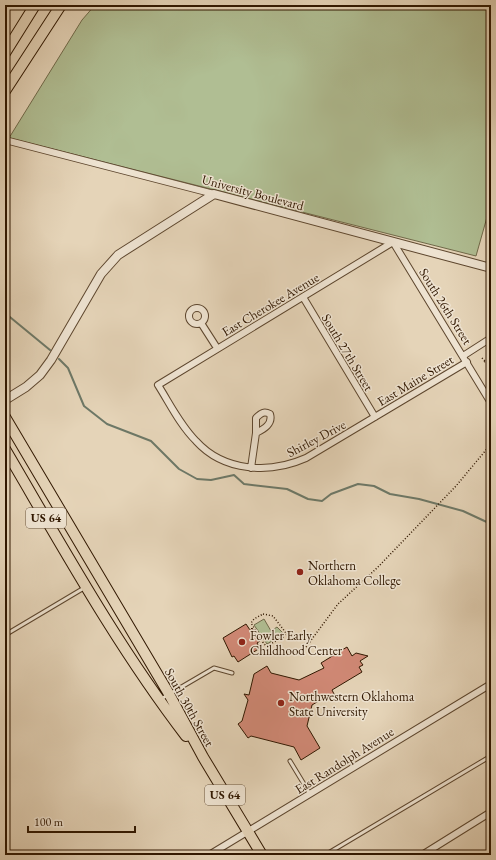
<svg xmlns="http://www.w3.org/2000/svg" width="496" height="860" viewBox="0 0 496 860" font-family="'EB Garamond',serif">
<style>
.green{fill:#b0be93;stroke:#706a4a}
.lines{fill:none;stroke-linecap:round;stroke-linejoin:round}
.stream{stroke:#6d7867;stroke-width:2}
.building{fill:#d18976;stroke:#301700}
.service-casing{stroke:#5d462e;stroke-width:5}
.minor-casing{stroke:#5d462e;stroke-width:8}
.tertiary-casing{stroke:#5d462e;stroke-width:10}
.primary-casing{stroke:#301700;stroke-width:12}
.trunk-casing{stroke:#301700;stroke-width:12}
.path{stroke:#301700;stroke-width:1.5;stroke-dasharray:1 2;stroke-linecap:butt}
.service{stroke:#eee3d1;stroke-width:3}
.minor{stroke:#eee3d1;stroke-width:6}
.tertiary{stroke:#eee3d1;stroke-width:8}
.primary{stroke:#e5d4b8;stroke-width:10}
.trunk{stroke:#e5d4b8;stroke-width:10}
.poi-dot{fill:#8f2418;stroke:#eee3d1;stroke-width:1.5}
.labels{text-anchor:middle;stroke-width:3;stroke-linejoin:round;paint-order:stroke}
.shield{fill:#eee3d1;stroke:#69543f;stroke-width:1}
.shield-label{font-size:12px;font-weight:bold;fill:#301700}
.street-label{font-size:13px;fill:#301700;stroke:#eee3d1}
.poi-label{font-size:13px;fill:#301700;stroke:#eee3d1;text-anchor:start}
</style>
<rect width="100%" height="100%" fill="#e5d4b8"/>
<filter id="stains"><feTurbulence type="fractalNoise" baseFrequency=".005" numOctaves="4"/><feColorMatrix values="0 0 0 0 .2 0 0 0 0 .09 0 0 0 0 .02 0 0 0 .5 -.17"/></filter>
<radialGradient id="worn" r=".72"><stop offset=".6" stop-color="#630" stop-opacity="0"/><stop offset="1" stop-color="#630" stop-opacity=".3"/></radialGradient>
<path class="green" d="M95,5h396v198l-15,53 -467,-118 73,-118z
M264,619l7,12 6,-4 5,5v3l-15,9 -13,-19z"/>
<g class="lines">
<path class="stream" d="M5,313l45,37
M59,359l9,9 16,38 23,18 44,17 28,28 18,10 14,1 23,-5 10,9 43,5 21,10 14,2 9,-7 27,-10 16,2 16,8 29,5 44,12 28,13"/>
</g>
<path class="building" d="M246,624l4,6 2,-2 8,13 -3,2 3,5 -22,14 -4,-6 -2,1 -9,-19z
M347,647l5,9 4,-3 12,3 -8,5 3,4 -4,2 3,5 -30,18 4,8 -9,-2 -15,9 -5,21 13,22 -19,12 -7,-13 -43,-11 -3,2 -10,-14 4,-3 6,-21 -4,-6 5,1 5,-21 13,-8 4,7 28,7 25,-12 -3,-5z"/>
<g class="lines">
<g class="service-casing">
<path id="service" d="M5,635l79,-47
M161,699l53,-31 18,5
M290,761l20,33
M325,855l166,-99"/>
</g>
<g class="minor-casing">
<path id="minor" d="M9,141l205,53
M303,297l72,120
M189 316a8 8 0 1 1 16 0a8 8 0 1 1-16 0Z
M201,323l16,25
M463,356l28,-18
M467,362l-161,96c-36,16 -82,14 -110,-17 -16,-16 -26,-37 -38,-56l235,-143 98,161
M251,468l5,-35c8,-4 17,-9 14,-19 -6,-3 -9,-1 -14,4v15
M209,855l282,-171
M422,855l69,-43"/>
</g>
<g class="tertiary-casing">
<path id="tertiary" d="M5,400l21,-13 14,-12 11,-15 50,-86 17,-19 96,-61 277,74"/>
</g>
<g class="primary-casing">
<path id="primary" d="M5,417l164,277 34,63 59,98
M5,449c57,97 112,197 181,287"/>
</g>
<g class="trunk-casing">
<path id="trunk" d="M5,53l30,-48
M5,91l56,-86"/>
</g>
<path class="path" d="M482,358l6,6
M484,362l7,-5
M263,614l10,2 13,17 -3,4 -16,9 -3,-2 -13,-21 3,-4z
M306,647l32,-43 40,-37 78,-81 35,-42"/>
<use href="#service" class="service"/>
<use href="#minor" class="minor"/>
<use href="#tertiary" class="tertiary"/>
<use href="#primary" class="primary"/>
<use href="#trunk" class="trunk"/>
</g>
<g class="poi-dot">
<circle cx="300" cy="572" r="4"/>
<circle cx="242" cy="642" r="4"/>
<circle cx="281" cy="703" r="4"/>
</g>
<g class="labels">
<g class="shield">
<rect x="26" y="508" width="40" height="20" rx="3"/>
<rect x="205" y="785" width="40" height="20" rx="3"/>
</g>
<g class="shield-label">
<text x="46" y="522">US 64</text>
<text x="225" y="799">US 64</text>
</g>
<g class="street-label">
<text transform="translate(253 192) rotate(15)" y="5">University Boulevard</text>
<text transform="translate(270 304) rotate(-31)" y="5">East Cherokee Avenue</text>
<text transform="translate(446 306) rotate(58)" y="5">South 26th Street</text>
<text transform="translate(348 352) rotate(59)" y="5">South 27th Street</text>
<text transform="translate(415 380) rotate(-31)" y="5">East Maine Street</text>
<text transform="translate(316 438) rotate(-28)" y="5">Shirley Drive</text>
<text transform="translate(190 707) rotate(61)" y="5">South 30th Street</text>
<text transform="translate(344 760) rotate(-32)" y="5">East Randolph Avenue</text>
</g>
<g class="poi-label">
<text x="308" y="570">Northern<tspan x="308" dy="15">Oklahoma College</tspan></text>
<text x="250" y="640">Fowler Early<tspan x="250" dy="15">Childhood Center</tspan></text>
<text x="289" y="701">Northwestern Oklahoma<tspan x="289" dy="15">State University</tspan></text>
</g>
</g>
<rect width="496" height="860" fill="none" stroke="#e5d4b8" stroke-width="20"/>
<rect x="6" y="6" width="484" height="848" fill="none" stroke="#301700" stroke-width="2"/>
<rect x="10" y="10" width="476" height="840" fill="none" stroke="#301700"/>
<path d="M28 826v6h107v-6" fill="none" stroke="#301700" stroke-width="2"/>
<text x="34" y="826" font-size="12" fill="#301700" stroke="#eee3d1" stroke-width="3" paint-order="stroke">100 m</text>
<rect width="100%" height="100%" filter="url(#stains)"/>
<rect width="100%" height="100%" fill="url(#worn)"/>
</svg>
